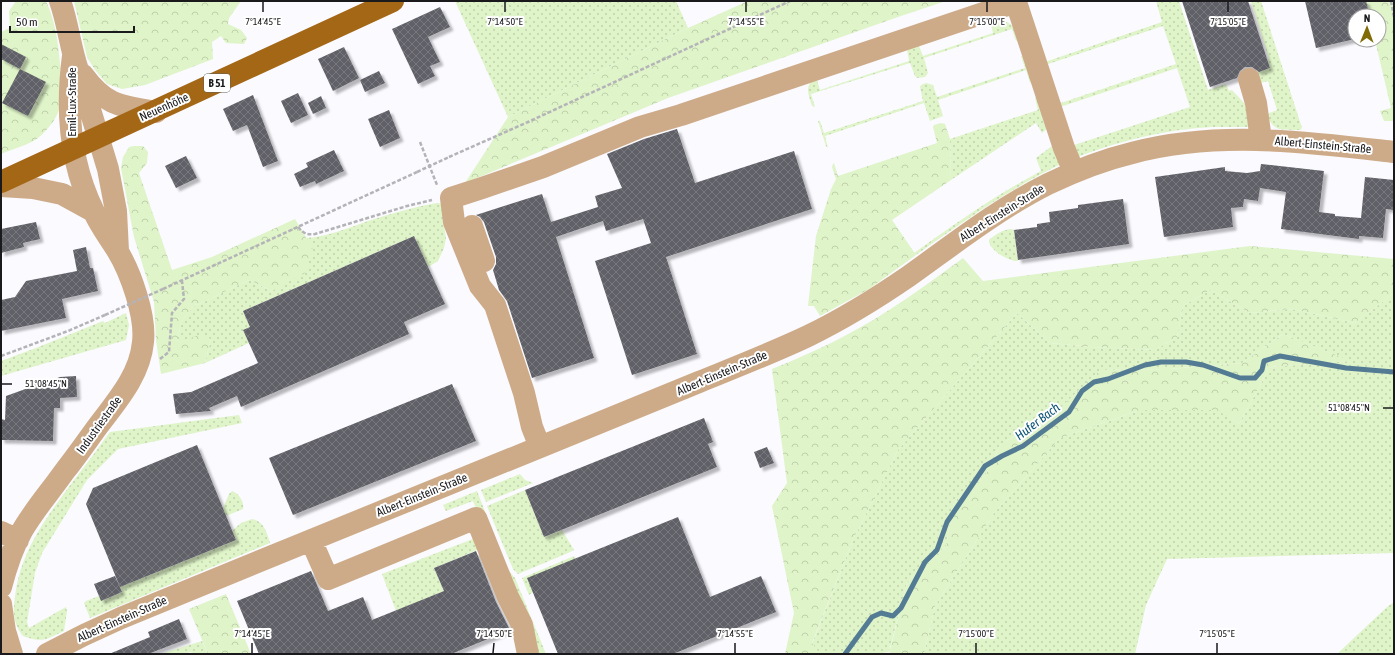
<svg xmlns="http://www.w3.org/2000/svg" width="1395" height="655" viewBox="0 0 1395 655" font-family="'Asap Condensed',sans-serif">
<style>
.grass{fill:url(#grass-dots)}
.forest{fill:url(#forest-crowns)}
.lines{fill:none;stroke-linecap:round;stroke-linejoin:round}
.stream{stroke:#547b94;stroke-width:5}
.building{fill:url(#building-cross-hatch);filter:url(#shadow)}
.path{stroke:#b4b3b8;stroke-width:2.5;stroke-dasharray:4 2;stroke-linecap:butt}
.minor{stroke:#ceab88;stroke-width:22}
.major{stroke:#a46716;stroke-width:22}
.path-bridge{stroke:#b4b3b8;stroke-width:2.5;stroke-dasharray:4 2;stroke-linecap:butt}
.ticks{fill:none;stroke:#1a191c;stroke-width:1.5}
.labels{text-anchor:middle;stroke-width:4;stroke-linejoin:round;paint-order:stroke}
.shield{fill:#fff;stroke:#5f5e60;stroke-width:1}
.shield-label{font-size:11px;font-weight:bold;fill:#1a191c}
.street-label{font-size:12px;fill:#1a191c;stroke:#fff}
.water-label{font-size:13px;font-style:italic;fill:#0b5376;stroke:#fff}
.ticks-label{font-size:10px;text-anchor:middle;fill:#1a191c;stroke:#fff;stroke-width:4;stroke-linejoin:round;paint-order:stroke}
</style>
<defs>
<pattern id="grass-dots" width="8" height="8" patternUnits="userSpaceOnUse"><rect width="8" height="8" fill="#dff4c8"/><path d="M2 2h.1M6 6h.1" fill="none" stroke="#bfd1ab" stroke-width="1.8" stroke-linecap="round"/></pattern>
<pattern id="forest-crowns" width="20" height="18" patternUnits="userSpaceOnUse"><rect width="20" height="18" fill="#dff4c8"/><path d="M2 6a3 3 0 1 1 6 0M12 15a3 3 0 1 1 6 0" fill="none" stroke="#bfd1ab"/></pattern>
<pattern id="building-cross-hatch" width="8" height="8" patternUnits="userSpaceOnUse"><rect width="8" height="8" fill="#616167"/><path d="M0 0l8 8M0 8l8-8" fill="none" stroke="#77777c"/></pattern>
<filter id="shadow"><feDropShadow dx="3.5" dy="3.5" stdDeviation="1" flood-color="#0004"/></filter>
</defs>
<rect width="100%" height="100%" fill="#fafaff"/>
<path class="grass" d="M455,1h221l12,27 -180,89z
M1156,1h23l29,89 18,-6 3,7 3,-1 15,16 2,21c-12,0 -25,0 -37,0 -46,2 -92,14 -135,30l-6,-11 119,-39 -13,-39 -117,39 -2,-3 118,-40 -13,-38 -118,39v-3l117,-40z
M1251,1h10l41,127 -2,2c-17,-1 -25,3 -33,-14v-2l10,-4 -9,-29 -12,3 -4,-11 18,-5 -3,-9h2z
M994,20l13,2 9,6 2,12 -2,1 -4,-12 -88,29 4,15 -3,4 -8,1 -2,-2 -5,-13 -99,31 4,13 -3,-1c-4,-14 -8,-19 4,-29l4,13 89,-29 -2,-12 12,-3 4,10 70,-23 -3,-12z
M1021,56h3l8,25 -2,2 -4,-13 -88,30 5,16 -13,5 -6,-18 -99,33 3,12 -2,-2 -8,-25h2l4,12 99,-32 -3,-14 1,-2 5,-2 7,2 4,12 88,-29z
M1036,97l14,29 -8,7 -6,-10 -85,57 -1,-41 88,-29 -3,-12z
M1052,146l9,18c-52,25 -98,58 -145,91l-2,-2c41,-29 82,-58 127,-82l-5,-13z
M437,203l7,1 -1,16 3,18 -2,10 -6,13 -10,6 -14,-31 -171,75 7,16 -7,3 6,13 -44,20 6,-24 -34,3 4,-20 12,-15 56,-27 23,11 41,-42 -8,-11c23,-1 45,-11 66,-18 22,-7 43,-13 66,-17z
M1011,229l3,1 4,31c-9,1 -30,-12 -29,-21 7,-6 13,-10 22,-11z
M1210,290l40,23 42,-4 63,14 39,-30v260l-227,6 -21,46 -11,49h-211l11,-48 59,-93 66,-75 80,-28h78l21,14 31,-57 80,-6 -67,-27 -41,29 -73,6 -69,1 -45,43 -54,31 -15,30 -32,28 -8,44 -39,36 -18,70 -13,2h-56l-8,-10 41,-104 45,-90 119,-137 33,30 43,4 62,3 22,-13 6,-31z
M126,313l3,12 -3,15 -125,36v-15l35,-13 67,-27 2,2z
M239,415l3,8 -124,26 -31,31 -45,73 -7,20 -8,49 2,6 37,-21 1,4 -3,20c-14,6 -19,12 -35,7 -4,-1 -7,-2 -9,-6 -7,-11 -7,-23 -5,-35 5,-43 28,-75 53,-109 14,-18 28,-37 42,-56z
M520,474l5,6 8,3 -47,19 -5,-12z
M525,490l19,47 18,-7 12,20 -6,3 -50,21 -5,-5 -26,-63z
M232,491c7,2 13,12 11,18l-17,7 -3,-8 6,-14z
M477,491l31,79 7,8 31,76h-13l-21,-59 -39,-94 -27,10 -3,-6z
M252,519c12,2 15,14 18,24l-180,75 -6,-15 2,-2 13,-5 2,5 21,-9 -2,-5 116,-47 -4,-9 9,-8z
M478,537l4,11 -48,20 10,23 -48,20 -14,-37z
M574,556l2,6 -47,33 -7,-17z
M1394,602v52h-57l50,-47z
M202,641l6,13h-15l-2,-2 -7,2h-24z"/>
<path class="forest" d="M16,1h30c11,24 13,49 15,75 1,8 2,18 0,27 -2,13 -13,27 -23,35 -7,6 -28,12 -37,16v-122l9,-4 -1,-17z
M74,1h167l-12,17 -1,6 13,6 6,8 -3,6 -18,-1 -5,-7 -9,6 1,17 -68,26 -23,4 -15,-5 -12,-14 -8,-13z
M748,1h198l-48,16 -230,81 -203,85 43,-66 180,-89z
M1366,1h28v118l-2,2h-8l-4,-10 11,-3 -16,-68h4v-24h-9z
M941,123l4,1 5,15 1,41 -59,40 24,35 -47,34 -49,27 -6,-10h-6l8,-70 15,-47 5,-10 -4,-12 1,-3 1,-1 4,13 99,-33 -4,-16 1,-2z
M134,146h9l5,6 -1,11 -8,10 33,97 40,-13 83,-38 18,30 -8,24 -33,18 -23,-11 -56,27 -12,15 -4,20 23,-7 11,4 -6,24 -44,11 -5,-34 -2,-38 -20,-65 -13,-69 2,-11 6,-10z
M1250,246l144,13v34l-39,30 -63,-14 -42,4 -40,-23 -27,16 -6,31 -22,13 -62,-3 -43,-4 -33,-30 -119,137 -45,90 -41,103 8,11h-35l9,-41 -22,-107 15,-23 -15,-114c40,-16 78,-34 114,-57 27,-17 52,-36 77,-54l20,23z
M1283,334l68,27 -81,6 -31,57 -22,-14h-77l-80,28 -66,75 -59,93 -11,48h-35l18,-72 39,-36 8,-44 32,-28 15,-30 54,-31 45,-43 69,-1 73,-6z
M226,594l25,60h-43l-19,-45z"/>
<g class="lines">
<path class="stream" d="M845,654l27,-37 9,-4 12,3 8,-8 24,-46 12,-12 10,-28 38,-56 17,-10 21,-10 46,-34 13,-21 12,-9 14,-3 37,-14 16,-3h25l17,3 37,13h15l7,-8 2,-9 16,-5 66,12 48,4"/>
</g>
<path class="building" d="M1182,1h66l22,67 -11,4 -7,-5h-7l-5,4 -3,7 -27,9z
M1305,1h61l4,15h-15v23l-39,9z
M440,7l10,20 -22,10 12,25 -10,4 5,10 -17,8 -26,-55z
M1,44l25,13 -6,12 -19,-10z
M344,47l15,31 -26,13 -15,-32z
M20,69l26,13 -18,34 -26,-13z
M379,71l6,12 -20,9 -5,-12z
M298,93l10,22 -17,8 -10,-22z
M253,95l25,66 -15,6 -16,-42 -14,6 -10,-22z
M321,96l5,12 -13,6 -5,-11z
M389,110l11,28 -20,9 -12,-28z
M677,129l18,54 99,-32 18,58 -146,48 31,97 -65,21 -37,-114 56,-18 -8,-24 -37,12 -3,-10 -47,16 38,121 -62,20 -25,-77 -8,-11 -6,-20 3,-6v-7l-12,-35 -4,-5 -4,-2 66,-21 9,28 47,-15 -3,-11 27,-8 -15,-34 37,-15z
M334,150l10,21 -28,13 -1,-3 -15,6 -6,-13 14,-7 -2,-4z
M186,156l11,22 -21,10 -11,-22z
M1261,164l63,7 -5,41 16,2v2l26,2 4,-41 29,3v30l-8,-1 -3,29 -24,-2v3l-78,-10 5,-37 -26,-4 -2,13 -14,-2 -1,8 -12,1 2,19 -69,10 -9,-60 70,-10v4l22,2 13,-2z
M1123,199l6,45 -111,16 -4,-30 23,-3v-3l13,-2 -1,-10 29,-4v-3z
M36,222l4,17 -17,4 1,4 -23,6v-24z
M414,236l31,68 -41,18 5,12 -168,73 -4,-11 -28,12 2,3 -35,3 -3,-20 18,-2 67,-29 -15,-33 7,-3 -7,-16z
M86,247l4,21h3l5,23 -36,8 4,19 -65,13v-31l14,-3 11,-16 51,-10 -4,-21z
M76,376l1,21 -17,1v10h-6l-1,33 -52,-1v-21l4,1 1,-24 25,-9v-4l16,-1 13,-5z
M452,384l24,57 -183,74 -24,-57z
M704,418l9,24 -5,2 9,23 -173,70 -19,-47z
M197,445l39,95 -116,47 -34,-83 7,-16z
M767,447l7,16 -14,5 -6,-16z
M678,517l32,80 51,-21 15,36 -103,42h-115l-31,-76z
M476,551l20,51 14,28 -59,24h-192l-22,-53 74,-30 17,40 35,-14 9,23 72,-29 -10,-23z
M115,576l7,16 -21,9 -7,-17z
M179,619l8,20 -39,15h-39l41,-17 -2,-5z"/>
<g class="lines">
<path class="path" d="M1391,1l3,16
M420,142l17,43
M449,157l79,-35 262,-121
M298,227c6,7 9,8 17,7l92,-28 25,-6
M163,289l254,-117
M1,356l67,-25 37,-16
M160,359l9,-7 3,-39 12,-14 -2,-18"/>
<path class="minor" d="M60,1c8,22 10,46 18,69l30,99 8,42 2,40
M83,75c23,31 37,31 73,37
M1249,79l7,24 5,37
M1,186l32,2 29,6 31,17
M472,226l12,35
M540,447l-8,-20 -8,-34 -29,-88 -15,-19 -26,-64 -3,-24 31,-10 61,-21 97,-40 41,-12 335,-113 48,146 10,24
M1,532l17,8
M311,540l17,39 148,-61 32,79 14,28 6,29
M1,587c5,-19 11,-38 21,-56 12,-21 28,-39 42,-59 12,-15 23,-31 34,-46 19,-25 42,-51 45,-84 3,-26 -12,-69 -26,-92 -8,-13 -17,-24 -23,-38 -24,-48 -28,-104 -21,-156
M1,604l4,27 7,23
M47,654l37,-19 37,-17c141,-58 283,-116 424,-173 52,-21 103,-42 154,-63 37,-15 73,-29 109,-46 35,-17 69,-38 101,-60 45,-32 89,-67 139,-92 27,-13 55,-24 84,-31 86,-23 175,-11 262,-1"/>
<path class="major" d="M1,182l392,-181"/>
<path class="path-bridge" d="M417,172l32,-15
M105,315l58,-26"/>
</g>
<path class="ticks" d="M263,12v-10M505,12v-10M746,12v-10M987,12v-10M1228,12v-10M2,384h10M1383,408h10M252,653v-10M493,653l1,-10M735,653v-10M976,653v-10M1217,653v-10"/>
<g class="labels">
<rect class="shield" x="204" y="74" width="26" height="18" rx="3"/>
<g class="shield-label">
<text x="217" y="87">B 51</text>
</g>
<g class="street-label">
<text transform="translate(72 102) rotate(-90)" y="4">Emil-Lux-Straße</text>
<text transform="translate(164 107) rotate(-24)" y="4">Neuenhöhe</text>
<text transform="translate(1323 145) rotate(5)" y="4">Albert-Einstein-Straße</text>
<text transform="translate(1002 213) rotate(-32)" y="4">Albert-Einstein-Straße</text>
<text transform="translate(722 373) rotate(-23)" y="4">Albert-Einstein-Straße</text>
<text transform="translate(99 425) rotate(-54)" y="4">Industriestraße</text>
<text transform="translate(422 495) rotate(-22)" y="4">Albert-Einstein-Straße</text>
<text transform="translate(122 619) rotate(-24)" y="4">Albert-Einstein-Straße</text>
</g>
<g class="water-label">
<text transform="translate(1037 421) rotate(-37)" y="5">Hufer Bach</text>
</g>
</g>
<g class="ticks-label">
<text x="263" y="25">7°14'45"E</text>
<text x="505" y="25">7°14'50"E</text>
<text x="746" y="25">7°14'55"E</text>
<text x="987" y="25">7°15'00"E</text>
<text x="1228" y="25">7°15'05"E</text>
<text x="46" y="387">51°08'45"N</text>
<text x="1349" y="411">51°08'45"N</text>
<text x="252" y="637">7°14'45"E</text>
<text x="494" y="637">7°14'50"E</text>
<text x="735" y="637">7°14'55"E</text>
<text x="976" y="637">7°15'00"E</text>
<text x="1217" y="637">7°15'05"E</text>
</g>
<rect width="1395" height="655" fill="none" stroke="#1a191c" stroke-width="4"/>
<g transform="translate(1367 28) rotate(1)"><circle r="19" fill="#ffffff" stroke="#a3a3a4"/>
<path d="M0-3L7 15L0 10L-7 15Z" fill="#816b06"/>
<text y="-6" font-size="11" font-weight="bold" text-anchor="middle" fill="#1a191c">N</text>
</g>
<path d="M10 26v6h124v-6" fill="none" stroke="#1a191c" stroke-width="2"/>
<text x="16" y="26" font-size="12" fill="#1a191c" stroke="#ffffff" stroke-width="3" paint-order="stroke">50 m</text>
</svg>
